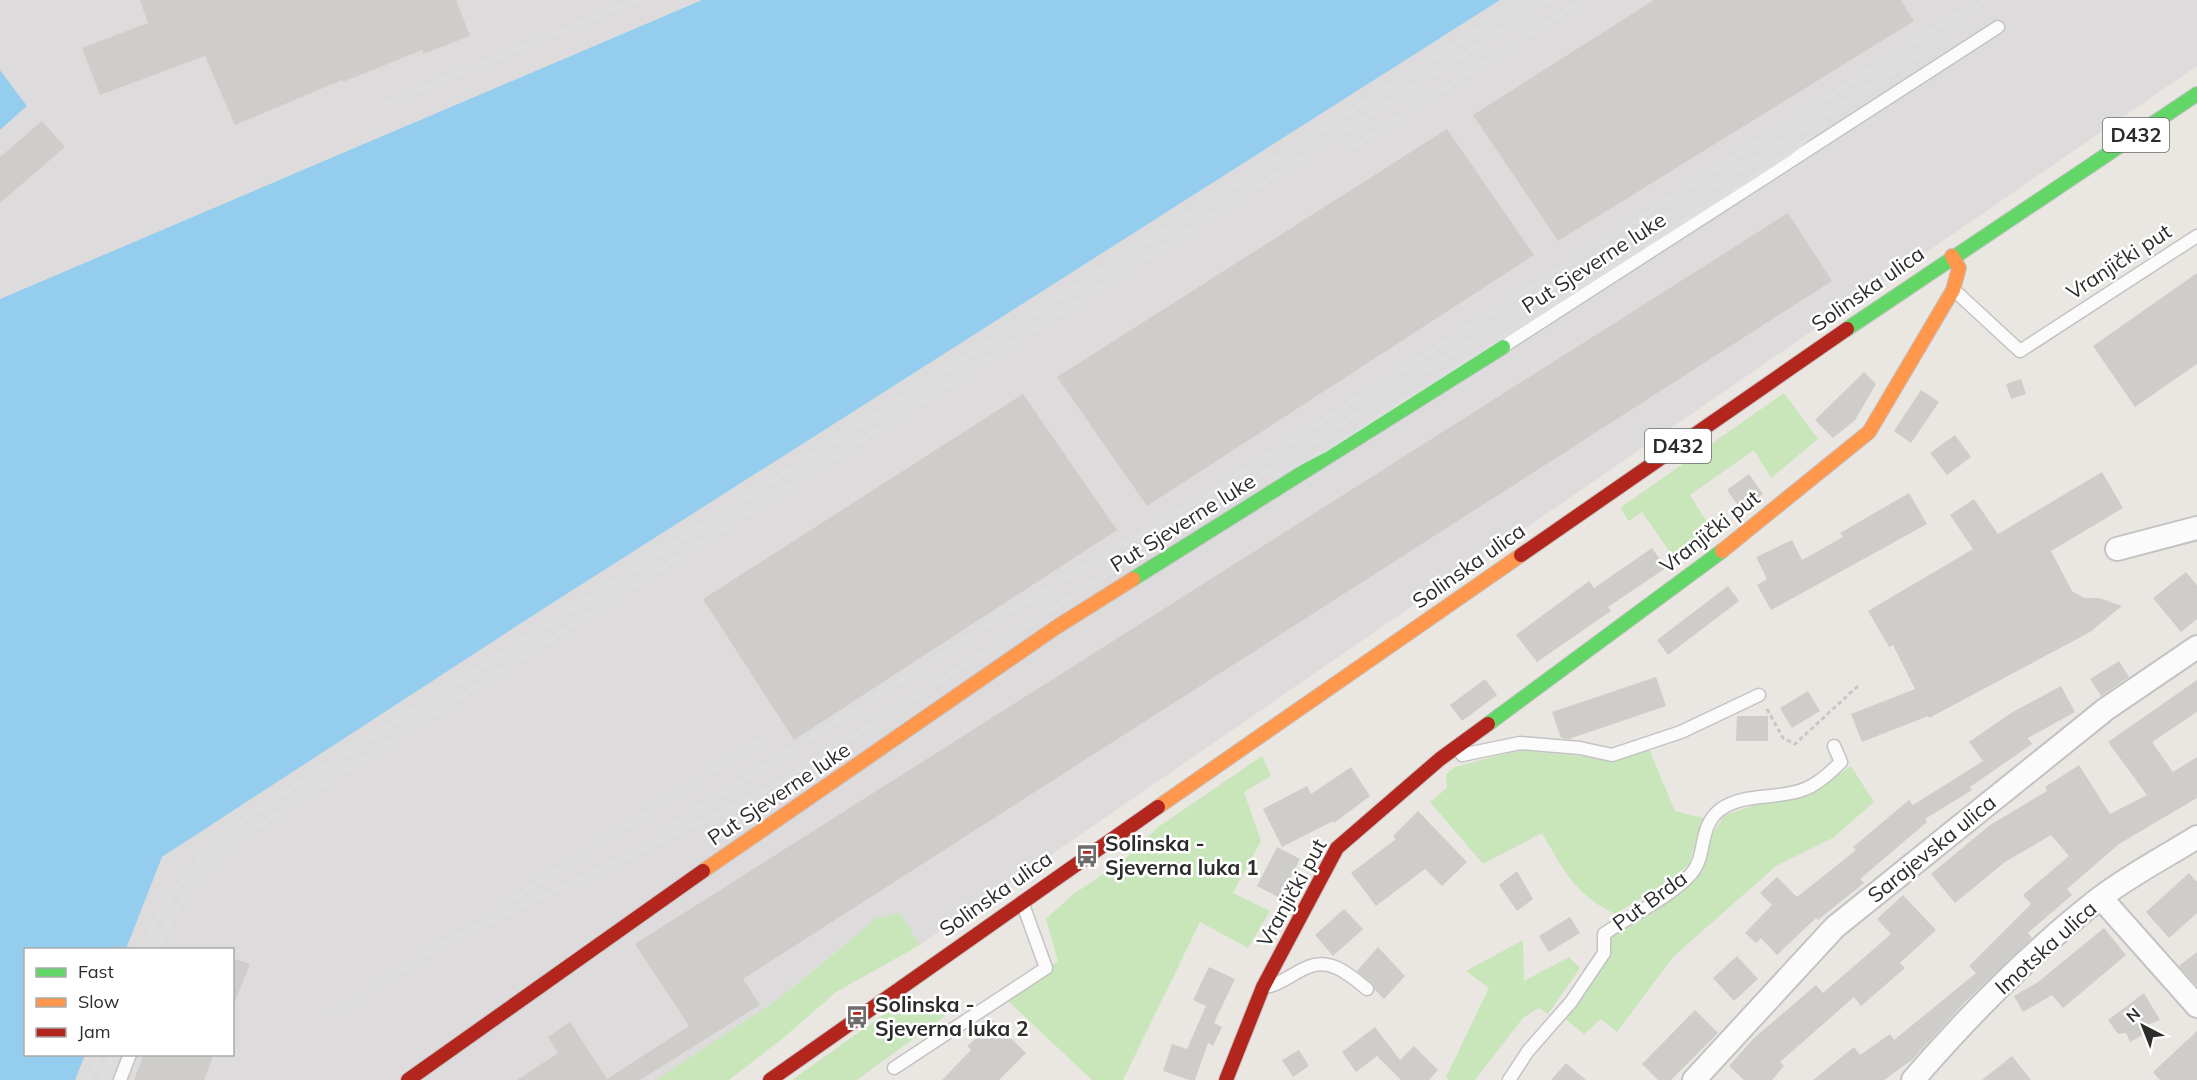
<svg xmlns="http://www.w3.org/2000/svg" width="2197" height="1080" viewBox="0 0 2197 1080" font-family="Mulish,sans-serif">
<style>
.industrial{fill:#dedbdd}
.green{fill:#c8e6ba}
.water{fill:#94cded}
.building{fill:#cfcdc9}
.lines{fill:none;stroke-linecap:round;stroke-linejoin:round}
.lane-casing{stroke:#c4c3c3;stroke-width:15}
.street-casing{stroke:#c4c3c3;stroke-width:26}
.fast-casing{stroke:#c4c3c3;stroke-width:16}
.slow-casing{stroke:#c4c3c3;stroke-width:16}
.jam-casing{stroke:#c4c3c3;stroke-width:16}
.path{stroke:#c8c8c7;stroke-width:3;stroke-dasharray:4.5 3;stroke-linecap:butt}
.lane{stroke:#fcfbfb;stroke-width:12}
.street{stroke:#fcfbfb;stroke-width:22}
.fast{stroke:#63d668;stroke-width:14}
.slow{stroke:#ff974d;stroke-width:14}
.jam{stroke:#b3261e;stroke-width:14}
.rail{stroke:#dededf;stroke-width:4.5}
.labels{text-anchor:middle;stroke-width:5;stroke-linejoin:round;paint-order:stroke}
.shield{fill:#fff;stroke:#6b6b6b;stroke-width:1.5}
.shield-label{font-size:20px;font-weight:bold;fill:#2c2c2c}
.street-label{font-size:21px;fill:#2c2c2c;stroke:#fff}
.poi-label{font-size:21px;font-weight:bold;fill:#2c2c2c;stroke:#fff;text-anchor:start}
</style>
<rect width="100%" height="100%" fill="#eae7e2"/>
<path class="industrial" d="M0,0h702l-702,299v-169l27,-24 -27,-36z
M1500,0h697v66l-1277,879 -20,-32 -65,39 -54,45 -125,83h-581l10,-25 147,-1v-104l-106,-1 36,-92 381,-248z"/>
<path class="green" d="M1784,393l34,46 -47,39 -17,-28 -64,45 25,40 -38,27 -35,-50 -13,9 -9,-13z
M1649,749l26,62 28,7 -14,46 -19,17 -55,33c-40,-19 -52,-45 -73,-81l-59,31 -53,-62 17,-14 -1,-14 9,-7 64,-17 97,10z
M1262,756l9,20 -27,16 17,49 -28,52 37,18 -22,37 -48,-26 -77,158h-31l-84,-79 50,-40 -12,-42 26,-24 51,-34 35,-34z
M1851,766l23,36 -41,36 -57,28 -103,91 -56,75 -16,-13 -17,15 -20,-16 52,-85 41,-26 46,-36 6,-32 16,-24 36,-12 47,-7z
M900,913l20,32 -84,47 -54,47 -53,41h-73l125,-83 96,-79z
M1523,940l1,41 45,-24 11,11 -32,46 -9,-6 -16,10 -48,62h-26l-3,-3 43,-89 -23,-17z
M929,999l16,17 -88,64h-65l95,-68z"/>
<path class="water" d="M702,0h798l-957,609 -381,248 -36,92 -100,1v104l59,1 -10,25h-75v-781z
M0,70l27,36 -27,24z"/>
<path class="building" d="M140,0h316l14,36 -47,18 -1,-4 -79,32 -1,-2 -107,45 -30,-69 -105,39 -18,-47 66,-25z
M1654,0h247l13,21 -356,220 -85,-126z
M42,121l23,26 -65,56v-46z
M1447,129l87,126 -387,251 -90,-129z
M1788,213l44,68 -1089,698 17,26 -120,75h-123l41,-27 -10,-16 22,-15 37,57 82,-53 -54,-82z
M2197,273v91l-62,43 -42,-61z
M1864,372l12,12 -21,36 -22,18 -18,-18z
M2021,379l5,15 -15,5 -5,-15z
M1921,390l18,12 -28,41 -17,-12z
M1023,394l94,136 -323,210 -91,-141z
M1955,435l16,22 -24,18 -17,-22z
M2102,472l21,36 -72,43 21,40 12,7h15l23,8 -32,26 -161,86 -1,-2 -66,26 -11,-28 64,-25 -22,-44 -4,2 -21,-36 105,-62 -23,-34 24,-16 24,35z
M1749,474l14,20 -21,17 -15,-21z
M1909,493l18,31 -156,86 -14,-25 10,-6 -11,-22 36,-17 10,20 41,-23 -3,-4z
M1652,548l14,20 -58,39 3,4 -74,51 -21,-27 73,-54 5,7z
M2186,572l11,13v34l-16,13 -28,-34z
M1728,586l11,15 -71,54 -11,-15z
M2119,661l10,16 -28,19 -11,-17z
M1656,677l10,29 -97,33 -8,-1 -9,-26z
M1485,679l12,16 -35,26 -12,-16z
M2197,680v32l-45,30 21,30 24,-15v41l-78,46 -52,45 5,6 -44,38 4,5 -63,60 -57,62 -28,20h-71l41,-33 6,8 30,-21 4,6 82,-67 -7,-7 62,-62 -8,-9 46,-39 -18,-21 -46,27 -50,41 -24,-29 59,-49 57,-34 -2,-4 34,-22 31,49 37,-19 -39,-53z
M2061,686l14,26 -47,26 4,6 -62,43 2,3 -47,29 2,3 -67,57 4,4 -46,37 -2,-2 -39,37 -16,-17 -5,5 -11,-10 27,-28 -12,-12 17,-16 20,20 59,-47 -3,-3 56,-47 4,5 70,-44 -14,-19 42,-29z
M1808,691l12,20 -28,17 -12,-20z
M1737,716h31v25h-32z
M1351,767l19,29 -36,27 -1,-2 -51,26 -19,-38 44,-23 4,8z
M1418,811l49,51 -25,24 -17,-17 -49,37 -25,-33 45,-34 -3,-3z
M1277,847l23,12 -20,39 -23,-12z
M1517,871l16,28 -16,12 -18,-26z
M2189,873l8,9v31l-28,25 -23,-26z
M1903,895l33,35 -36,33 5,5 -44,38 -7,-9 -74,65 4,4 -12,14h-28l-15,-14 24,-27 63,-54 7,8 68,-59 -14,-15z
M1344,909l19,20 -30,27 -18,-21z
M1570,917l10,16 -31,19 -10,-16z
M2104,928l22,27 -63,53 -11,-13 -29,17 -9,-16 24,-14z
M1378,947l27,29 -21,23 -9,-9 -3,-7 -15,-12z
M2197,952v34l-18,-20z
M1737,956l21,23 -24,22 -21,-23z
M232,958l18,6 -17,42h-1z
M1209,967l26,12 -21,44 8,4 -9,19 -5,-3 -13,37h-6l-26,-9 9,-27 15,5 19,-43 -13,-6z
M2144,993l16,27 -15,6 3,6 -18,10 -4,-9 -8,1 -10,-14z
M1695,1010l23,23 -47,47h-13l-16,-16z
M989,1017l37,36 -27,27h-57l29,-30 -4,-4 12,-10 -6,-7z
M1375,1027l25,33 14,-14 24,24 -9,10h-28l-24,-24 -21,16 -14,-20z
M2197,1031v49h-37l-7,-8z
M1299,1050l10,16 -16,11 -11,-17z
M144,1054h70l-10,26h-70z
M2012,1056l19,24h-49z
M1566,1063l20,17h-35z"/>
<g class="lines">
<g class="lane-casing">
<path id="lane" d="M1954,290l66,61 177,-115
M1504,346l494,-319
M1462,755l58,-12 60,5 32,7 69,-23 78,-37
M1270,986c14,-4 25,-14 38,-19 23,-10 43,9 59,22
M894,1068l152,-100 -24,-66
M120,1080l10,-26
M1509,1080l19,-29 43,-49 33,-49v-19c28,-20 64,-35 87,-60 17,-19 6,-47 30,-65 25,-17 57,-9 84,-20 13,-5 26,-17 36,-27l-7,-16"/>
</g>
<g class="street-casing">
<path id="street" d="M2117,549l80,-21
M2101,898l96,108
M1694,1080l141,-153 271,-218 91,-62
M1913,1080c56,-65 119,-129 187,-182 30,-23 65,-41 97,-61"/>
</g>
<g class="fast-casing">
<path id="fast" d="M1847,329l350,-235
M1133,579l370,-232
M1488,724l234,-173"/>
</g>
<g class="slow-casing">
<path id="slow" d="M1722,551l147,-119 84,-142 6,-22 -7,-12
M1158,807l363,-252
M703,871l352,-243 78,-49"/>
</g>
<g class="jam-casing">
<path id="jam" d="M1521,555l326,-226
M408,1080l295,-209
M770,1080l388,-273
M1226,1080l37,-93 74,-139 103,-89 48,-35"/>
</g>
<path class="path" d="M1767,709l16,29 12,6 64,-59"/>
<use href="#lane" class="lane"/>
<use href="#street" class="street"/>
<use href="#fast" class="fast"/>
<use href="#slow" class="slow"/>
<use href="#jam" class="jam"/>
<path class="rail" d="M387,103l250,-103
M1350,149l233,-149
M1275,476l50,-26 422,-269 43,-28 35,-29
M665,830l346,-220 188,-110 765,-490
M502,906l260,-167
M448,941l305,-144 43,-24 1129,-722 60,-51
M142,950c24,-58 60,-100 111,-137l1272,-813
M156,950c18,-45 46,-78 81,-110l1312,-840
M333,1015l121,-79
M89,1080l10,-26
M102,1080l10,-26"/>
</g>
<defs>
<g id="bus-bare" transform="scale(1.8)"><path d="M-5-6H5V4H4V6H2V4H-2V6H-4V4H-5ZM-3.5-4V0h7V-4ZM-3.5 1.2v1.5H-2V1.2ZM2 1.2v1.5H3.5V1.2Z" fill="#6e6d6c" stroke="#fff" stroke-width="2.5" paint-order="stroke"/></g>
</defs>
<g fill-rule="evenodd">
<use href="#bus-bare" x="1087" y="856"/>
<use href="#bus-bare" x="857" y="1017"/>
</g>
<g class="labels">
<g class="shield">
<rect x="2103" y="118" width="66" height="34" rx="4.5"/>
<rect x="1645" y="429" width="66" height="34" rx="4.5"/>
</g>
<g class="shield-label">
<text x="2136" y="142">D432</text>
<text x="1678" y="453">D432</text>
</g>
<g class="street-label">
<text transform="translate(2119 262) rotate(-33)" y="7">Vranjički put</text>
<text transform="translate(1594 263) rotate(-33)" y="7">Put Sjeverne luke</text>
<text transform="translate(1868 289) rotate(-35)" y="7">Solinska ulica</text>
<text transform="translate(1183 523) rotate(-32)" y="7">Put Sjeverne luke</text>
<text transform="translate(1710 532) rotate(-38)" y="7">Vranjički put</text>
<text transform="translate(1469 566) rotate(-35)" y="7">Solinska ulica</text>
<text transform="translate(779 794) rotate(-34)" y="7">Put Sjeverne luke</text>
<text transform="translate(1932 849) rotate(-39)" y="7">Sarajevska ulica</text>
<text transform="translate(1292 893) rotate(-61)" y="7">Vranjički put</text>
<text transform="translate(996 894) rotate(-35)" y="7">Solinska ulica</text>
<text transform="translate(1650 901) rotate(-36)" y="7">Put Brda</text>
<text transform="translate(2046 948) rotate(-42)" y="7">Imotska ulica</text>
</g>
<g class="poi-label">
<text x="1105" y="851">Solinska -<tspan x="1105" dy="24">Sjeverna luka 1</tspan></text>
<text x="875" y="1012">Solinska -<tspan x="875" dy="24">Sjeverna luka 2</tspan></text>
</g>
</g>
<rect x="24" y="948" width="210" height="108" fill="#ffffff" stroke="#ababab" stroke-width="1.5"/>
<rect x="36" y="968" width="30" height="9" fill="#63d668" stroke="#ababab" stroke-width="1.5"/>
<text x="78" y="978" font-size="18" fill="#2c2c2c">Fast</text>
<rect x="36" y="998" width="30" height="9" fill="#ff974d" stroke="#ababab" stroke-width="1.5"/>
<text x="78" y="1008" font-size="18" fill="#2c2c2c">Slow</text>
<rect x="36" y="1028" width="30" height="9" fill="#b3261e" stroke="#ababab" stroke-width="1.5"/>
<text x="78" y="1038" font-size="18" fill="#2c2c2c">Jam</text>
<g transform="translate(2143 1026) rotate(318)" stroke="#ffffff" stroke-width="4.5" paint-order="stroke">
<path d="M0-4.5L10 22L0 15L-10 22Z" fill="#2c2c2c"/>
<text y="-9" font-size="16" font-weight="bold" text-anchor="middle" fill="#2c2c2c">N</text>
</g>
</svg>
